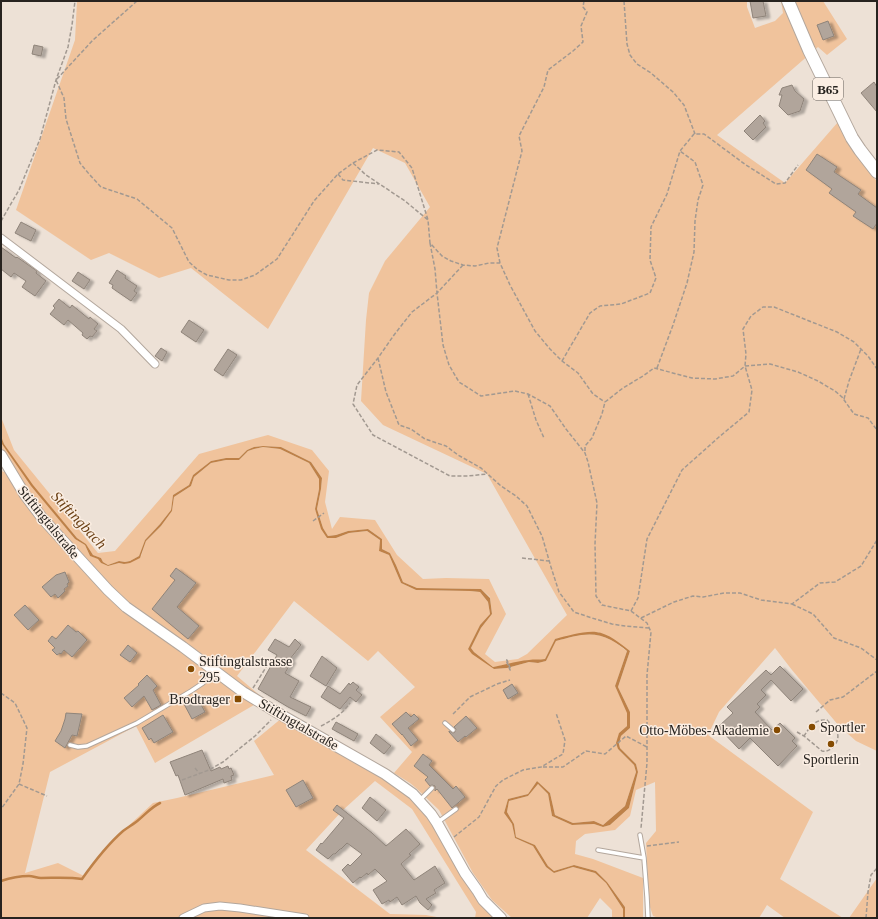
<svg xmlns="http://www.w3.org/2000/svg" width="878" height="919" viewBox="0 0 878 919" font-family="Georgia,serif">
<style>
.green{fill:#f0c39c}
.water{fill:#be8148}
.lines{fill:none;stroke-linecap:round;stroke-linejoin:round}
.stream{stroke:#be8148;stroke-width:2.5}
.building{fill:#b1a59b;stroke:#8f847a;filter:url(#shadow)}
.lane-casing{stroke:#b3a79d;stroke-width:5.5}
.street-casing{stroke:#b3a79d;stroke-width:9}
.secondary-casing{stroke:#b3a79d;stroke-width:12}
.primary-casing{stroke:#b3a79d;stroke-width:14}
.path{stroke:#a29991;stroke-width:1.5;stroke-dasharray:4 2;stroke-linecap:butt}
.lane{stroke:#fff;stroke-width:3.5}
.street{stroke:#fff;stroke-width:7}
.secondary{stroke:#fff;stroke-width:10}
.primary{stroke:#fff;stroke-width:12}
.poi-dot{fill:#854b01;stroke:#fbeee3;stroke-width:1.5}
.labels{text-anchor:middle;stroke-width:3;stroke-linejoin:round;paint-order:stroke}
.shield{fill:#fbeee3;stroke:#67605a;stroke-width:1}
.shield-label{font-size:13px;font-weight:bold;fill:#27231f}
.street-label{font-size:14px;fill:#27231f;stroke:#fbeee3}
.poi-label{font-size:14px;fill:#27231f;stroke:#fbeee3;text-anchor:start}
.water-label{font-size:15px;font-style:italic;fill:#6c4217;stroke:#fbeee3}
</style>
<defs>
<filter id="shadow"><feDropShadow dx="4" dy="2" stdDeviation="1" flood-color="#0004"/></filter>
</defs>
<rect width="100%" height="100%" fill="#ede1d6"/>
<path class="green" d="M77,1h670v6l8,21 20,-7 8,-8 -2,-12h42l24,38 -20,16 -9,-8 -101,88 68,48 53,-61 13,25 22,30 4,4v570l-21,-10 -17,-15 -47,-56 -17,-22 -56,64 -11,23 105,77 -33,67 63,39h-58l-18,-13 -8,13h-100l-6,-2 -4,-12 -3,-61 10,-12 -1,-49 -19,8 -6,26 -15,14 -30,4 -9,7 -1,13 18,5 50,19v40h-18v-11l-18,-25 -11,-11 -22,-6 -20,6 -6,-5 -13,-21 -19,-8 -2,-13 -7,-12 2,-11 19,-5 10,-12 10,10 4,22 20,9 22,-1 9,3 7,-2 19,-17 9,-36 -2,-8 -16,-16 -1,-4 2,-8 9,-8v-16l-12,-25 12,-36 -32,-19 -43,7 -10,20 -6,1h-10l-23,5 -13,2 -19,-15 -3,-4 10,-20 11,-14 -2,-17 -9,-8 -64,-1 -14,-6 -7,-17 -6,-12 -8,-4v-10l-14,-10 -20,2 -12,4 -8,1 -5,-8 -6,-19 4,-20 1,-11 -11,-16 -30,-15 -18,-1 -9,1 -7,3 -8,8h-13l-15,3 -18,14 -4,10 -16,10 -2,15 -11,14 -15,16 -6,16 -9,5 -5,1 -6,-1 -11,4 -5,-3 -2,-4 -8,-3 -7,-11 -9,-6 -45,-53 -28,-41 -3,-8v-19l13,33 84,103 17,-2 84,-97 69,-19 44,15 17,21 -4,31 7,27 8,-12 35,3 22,35 26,24 23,-1 43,1 17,35 -21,40 10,8 23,-3 9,-5 40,-39 -80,-141 -104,-49 -22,-24 5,-81 3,-27 16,-32 45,-54 -25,-44 -32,-15 -105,181 -77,-61 -32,10 -50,-25 -18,7 -75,-50 59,-170z
M1,441l30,44 44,54 10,6 5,11 9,3 2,4 7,3 11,-3 5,1 17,-8 5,-15 15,-15 11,-15 2,-14 17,-11 3,-9 17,-14 15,-3h13l9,-9 6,-2 9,-2 17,2 29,14 10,16v10l-4,20 12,29h9l13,-5 18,-2 13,9 -1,11 10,4 12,28 15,7 54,1 10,1 8,10 2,12 -10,11 -12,24 26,20 13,-1 22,-6 9,1 8,-2 10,-20c20,-5 36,-11 55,-1 6,3 11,8 16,11l-12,35 13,27 -1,13 -8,7 -1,16 16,16 2,7 -11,34 -22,19 -9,-4 -21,2 -18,-8 -5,-22 -13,-12 -9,13 -20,5 -4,14 8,11 3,14 18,8 13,21 8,6 19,-6 22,6 11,10 17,26v9h-11v-8l-12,-12 -13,20h-75l-20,-18 -19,-27 -34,-63 -23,-22 -6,-5 -16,-10 18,-21 -32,-35 35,-30 -37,-36 -10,10 -74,-60 -57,75 27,23 -109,64 -19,-37 -86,46 -25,101 33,-10 26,13 24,-31 45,-42 24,-5 97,-23 -20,-34 34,-28 50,28 -6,9 5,-2 59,33 52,61 53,76h-26l1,-6 -64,-103 -37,-28 -32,29 -37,40 84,64 36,1 16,3h-441v-450l2,4 11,-4 -13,-21z
M877,878v40h-28z"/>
<path class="water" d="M1,436l3,8 29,41 44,53 9,6 7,11 8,3 2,4 5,3 11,-4 6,1 5,-1 9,-5 6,-16 15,-16 11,-14 2,-15 16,-10 4,-10 18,-14 15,-3h13l8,-8 7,-3 9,-1 18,1 30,15 11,16 -1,11 -4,20 6,19 5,8 8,-1 12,-4 20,-2 14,10v10l8,4 6,12 7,17 14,6 64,1 9,9 2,16 -11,14 -10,20 3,4 19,15c12,-2 24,-6 36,-7 5,-1 10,0 16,-1l10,-20c13,-3 28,-8 41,-7 12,1 25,12 34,19l-12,36 12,25v16l-9,8 -2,8 1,4 16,16 2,8 -9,36 -19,17 -7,2 -9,-3 -22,1 -20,-9 -4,-22 -10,-10 -10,12 -19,5 -2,11 7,12 2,13 19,8 13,21 6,5 20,-6 22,6 11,11 18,25v11h-2v-9l-17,-26 -11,-10 -22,-6 -19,6 -8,-6 -13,-21 -18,-8 -3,-14 -8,-11 4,-14 20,-5 9,-13 13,12 5,22 18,8 21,-2 9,4 22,-19 11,-34 -2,-7 -16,-16 -2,-6 3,-10 8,-7v-13l-12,-27 12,-35c-5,-4 -10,-8 -16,-11 -19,-10 -35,-4 -55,1l-10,20 -8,2 -9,-1 -22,6 -13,1 -22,-15 -4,-5 12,-24 10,-11 -2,-12 -8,-10 -10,-1 -54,-1 -15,-7 -12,-28 -10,-4 1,-11 -13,-9 -18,2 -13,5h-9l-6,-9 -6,-20 4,-20v-10l-10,-16 -29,-14 -17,-2 -9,2 -6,2 -9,9h-13l-15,3 -17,14 -3,9 -17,11 -2,14 -11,15 -15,15 -6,17 -10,5 -6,1 -5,-1 -11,3 -7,-3 -3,-4 -8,-3 -5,-11 -10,-6 -44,-53 -29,-42 -1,-3z"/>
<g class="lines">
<path class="stream" d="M1,881c9,-3 18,-5 28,-5 4,0 8,2 12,2 14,0 28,-1 41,1 12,-17 25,-34 41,-48 4,-3 9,-6 13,-9 8,-6 15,-15 24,-19"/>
</g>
<path class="building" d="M750,1h13l3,15 -13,2z
M828,21l6,15 -11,4 -6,-15z
M34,45l9,2 -2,9 -9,-2z
M874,82l3,5v25l-16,-19z
M792,85l3,6 9,8 -4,12 -12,4 -9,-9 3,-11h-3l3,-7z
M760,115l5,6 -2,2 3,4 -13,13 -9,-9z
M817,154l20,13 -3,5 27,18 -3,4 19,14v15l-4,6 -20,-13 3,-4 -27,-19 3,-4 -26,-19z
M21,222l15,8 -5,11 -16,-8z
M1,247l15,11 1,-1 20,14 -1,2 10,8 -11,15 -13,-9 4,-6 -12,-8 -3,4 -10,-8z
M117,270l9,6 -1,2 12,8 -3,5 3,2 -6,8 -19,-13 1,-3 -4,-2z
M78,272l12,8 -6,9 -12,-8z
M59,299l11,9 2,-3 17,14 1,-2 8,7 -4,5 3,2 -5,6 -2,-1 -3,3 -5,-4 1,-2 -15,-13 -4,5 -14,-11 5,-6 -2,-2z
M189,320l15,10 -8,12 -15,-10z
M161,348l6,4 -5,9 -7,-5z
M228,349l9,6 -14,21 -9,-6z
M176,568l20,15 -19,24 22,19 -11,13 -36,-30 23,-29 -5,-4z
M65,572l4,10 -2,2 1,2 -4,3 1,2 -7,7 -3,-4 -4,3 -9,-10 14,-12z
M25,605l14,15 -11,10 -14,-15z
M68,625l8,7 2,-1 9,9 -15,17 -8,-7 -3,4 -1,-1 -3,2 -5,-5 3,-2 -7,-7 4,-5 4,3z
M275,639l14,8 6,-8 6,6 -11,14 2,2 -7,12 14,8 -9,16 21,10 -5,9 -18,-9 -30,-18 19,-34 -9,-5z
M128,645l9,8 -7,9 -10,-7z
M322,656l15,12 -11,18 -16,-10z
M780,666l23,23 -12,12 -20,-21 -10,10 5,5 -9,9 3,3 -5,5 17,18 8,-7 15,15 -3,3 5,5 -19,20 -28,-28 -11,11 -21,-22 15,-14 -6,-6 39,-37 5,5z
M147,675l10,11 -4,4 8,15 -9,5 -8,-14 -12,11 -8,-9 15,-13 -1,-1z
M353,682l6,5 -3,3 6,5 -6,7 -6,-5 -10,12 -19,-12 7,-11 12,8 9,-11 1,2z
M512,684l6,9 -10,6 -5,-9z
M197,697l8,15 -13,7 -8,-15z
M406,712l5,5 3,-3 5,5 -11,9 10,12 -7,6 -9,-12v1l-10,-11z
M66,713l16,1 -2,9 -3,13 -5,-1 -7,13 -10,-7 6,-10 4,-12z
M163,715l10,17 -19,11 -3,-5 -2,2 -7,-12z
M466,716l11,12 -11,9 -1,-1 -7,6 -9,-10v-1l4,2 2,-1 1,-3 -2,-2z
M336,722l22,12 -4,7 -22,-12z
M376,734l15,12 -7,8 -14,-11z
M202,750l9,21 9,-4 1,2 7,-3 1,3 2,-1 3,7 -3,1 1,4 -8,3 -1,-4 -38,16 -7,-20 -2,1 -6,-14z
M423,754l9,7 -3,4 24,24 3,-3 9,11 -13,11 -15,-19 -2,2v-5l-3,-1 -2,1 -5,-6 3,-3 -14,-11z
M303,780l10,18 -17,9 -10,-17z
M370,797l16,13 -9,11 -15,-13z
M337,805l35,28 14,13 20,-17 14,15 -11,10 2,1 -10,9 13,16 21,-14 10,17 -11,7 2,3 -10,6 6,6 -4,5 -8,-7 -4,-7 -14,9 -5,-8 -7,5 -1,-2 -7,4 -9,-14 14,-9 -12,-12 -7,6 -1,-2 -6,5 -1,-1 -7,6 -11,-13 6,-6 2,2 12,-12 -15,-11 -6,6h-1l-5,5h-2l-5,5 -12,-9 5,-7 1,1 22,-26 -11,-8z"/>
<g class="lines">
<g class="lane-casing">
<path id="lane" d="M445,723l8,7
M70,745l8,2 9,-1 50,-23 54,-32 12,-8 13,-11
M420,800l12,-12
M438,822l18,-13
M640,835l4,23
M598,850l46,8 3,39 1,21"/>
</g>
<g class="street-casing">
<path id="street" d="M1,238l120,91 34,35
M183,918l21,-10 16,-2 20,2 65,10"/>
</g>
<g class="secondary-casing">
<path id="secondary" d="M1,455l24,40 18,24 65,71 18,17 57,40 60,45 35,21 107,61 28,20 18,20 6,9 28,50 12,17 6,10 18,18"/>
</g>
<g class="primary-casing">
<path id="primary" d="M788,1l21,49 43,88 8,12 17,22"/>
</g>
<path class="path" d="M137,1l-44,39 -37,40 8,18 2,21 14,44 9,11 12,13 36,12 35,29 17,34 9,8 9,5 22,5h12l14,-5 22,-16 37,-58 24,-27 15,-11 24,-13 22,2 13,16 16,52 2,23 12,13 9,5 12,4 12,1 14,-3h11l10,22 25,46 15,18 12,12 16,12 15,21 12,8
M624,1l3,43 3,11 7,9 14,9 22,19 11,13 11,29
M353,163l13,12 39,26 23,19
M338,174l5,6 36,4
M1,221l18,-31 21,-51 16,-59 12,-33 4,-22 3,-24
M430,243l5,26 2,24 6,52 6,20 10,17 22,14 34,-5 13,3 22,12 16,23 19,24 3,9 9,41 -2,41 1,52 6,9 29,6 16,12 4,9 -4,43v88l-6,65
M500,263l-3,-15 25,-97 -3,-15 25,-49 4,-17 25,-19 10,-9 -2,-16 6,-14 -4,-5 1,-6
M463,265l-26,28 -25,19 -18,23 -16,23 -21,27 -4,19 20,31 77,41h18l19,-2
M378,358l8,34 13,33 12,4 14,10 21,7 12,9 23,13 20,18 15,10 11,10 15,30 9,31 8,25 15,20 18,6 20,6 13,2 24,2
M562,361l28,-48 10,-7 21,-2 29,-11 6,-15 -6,-18 1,-33 16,-33 13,-43 14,-17h10l42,31 30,19 9,-1 13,-18
M657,368l16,-43 14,-42 7,-31 1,-31 3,-21 5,-15 -8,-23 -15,-11
M528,394l8,26 8,18
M844,399l5,-18 12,-32
M1,406h1
M585,451v-5l7,-8 10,-24 3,-12 18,-14 20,-12 11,-8 38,10 23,1 18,-3 12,-10 25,-2 28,8 20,9 17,10 7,6 12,17 14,4 9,12
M313,521l11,-8
M522,558l27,3
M792,604l21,10 21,24 27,10 16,12
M631,611l7,-13 9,-59 35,-69 37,-33 30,-25 3,-22 -7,-24 1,-12 -3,-25 8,-13 12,-9h11l63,25 17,10 14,14 9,13
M641,618l33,-16 19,-6 10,1 21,-4h16l21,7 31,4 28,-21 15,-1 26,-16 16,-26
M506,660h1l4,10h-1z
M253,688l17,-27
M1,693l14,10 12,25 -4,36 -4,20 -18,25
M816,712l14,-12 13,-3 34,-26
M453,714l17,-17 27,-13 13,-4
M321,726c12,-6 21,-12 29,-23
M797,732l7,4 18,15c9,2 19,-10 15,-19 -2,-5 -7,-8 -10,-12 -12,-1 -17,7 -23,16
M543,767h20l23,-16 19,3 21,-18 21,11
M195,768l4,5
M182,780l27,-10 14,-8 32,-26 16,-16
M19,784l28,12
M454,837l25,-20 17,-31 7,-6 20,-10 18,-3 22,-13 2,-14 -9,-27
M647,846l32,-4
M866,918l2,-26 3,-17 6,-7"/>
<use href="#lane" class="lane"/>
<use href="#street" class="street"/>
<use href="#secondary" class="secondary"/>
<use href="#primary" class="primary"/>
</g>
<g class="poi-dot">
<circle cx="191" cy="669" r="4"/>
<rect x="234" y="695" width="8" height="8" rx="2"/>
<circle cx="812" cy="727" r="4"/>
<circle cx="777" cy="730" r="4"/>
<circle cx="831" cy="744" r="4"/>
</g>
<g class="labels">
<rect class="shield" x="813" y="78" width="30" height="22" rx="3"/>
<g class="shield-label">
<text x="828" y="94">B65</text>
</g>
<g class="street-label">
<text transform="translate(49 522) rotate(51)" y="5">Stiftingtalstraße</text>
<text transform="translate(299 724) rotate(30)" y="5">Stiftingtalstraße</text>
</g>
<g class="poi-label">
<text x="199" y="666">Stiftingtalstrasse<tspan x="199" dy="16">295</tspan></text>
<text x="230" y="704" text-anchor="end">Brodtrager</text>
<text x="820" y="732">Sportler</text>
<text x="769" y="735" text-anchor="end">Otto-Möbes-Akademie</text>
<text x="831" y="764" text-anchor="middle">Sportlerin</text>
</g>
<g class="water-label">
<text transform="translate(79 520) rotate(47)" y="5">Stiftingbach</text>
</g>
</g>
<rect width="878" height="919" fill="none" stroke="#27231f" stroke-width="4"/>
</svg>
